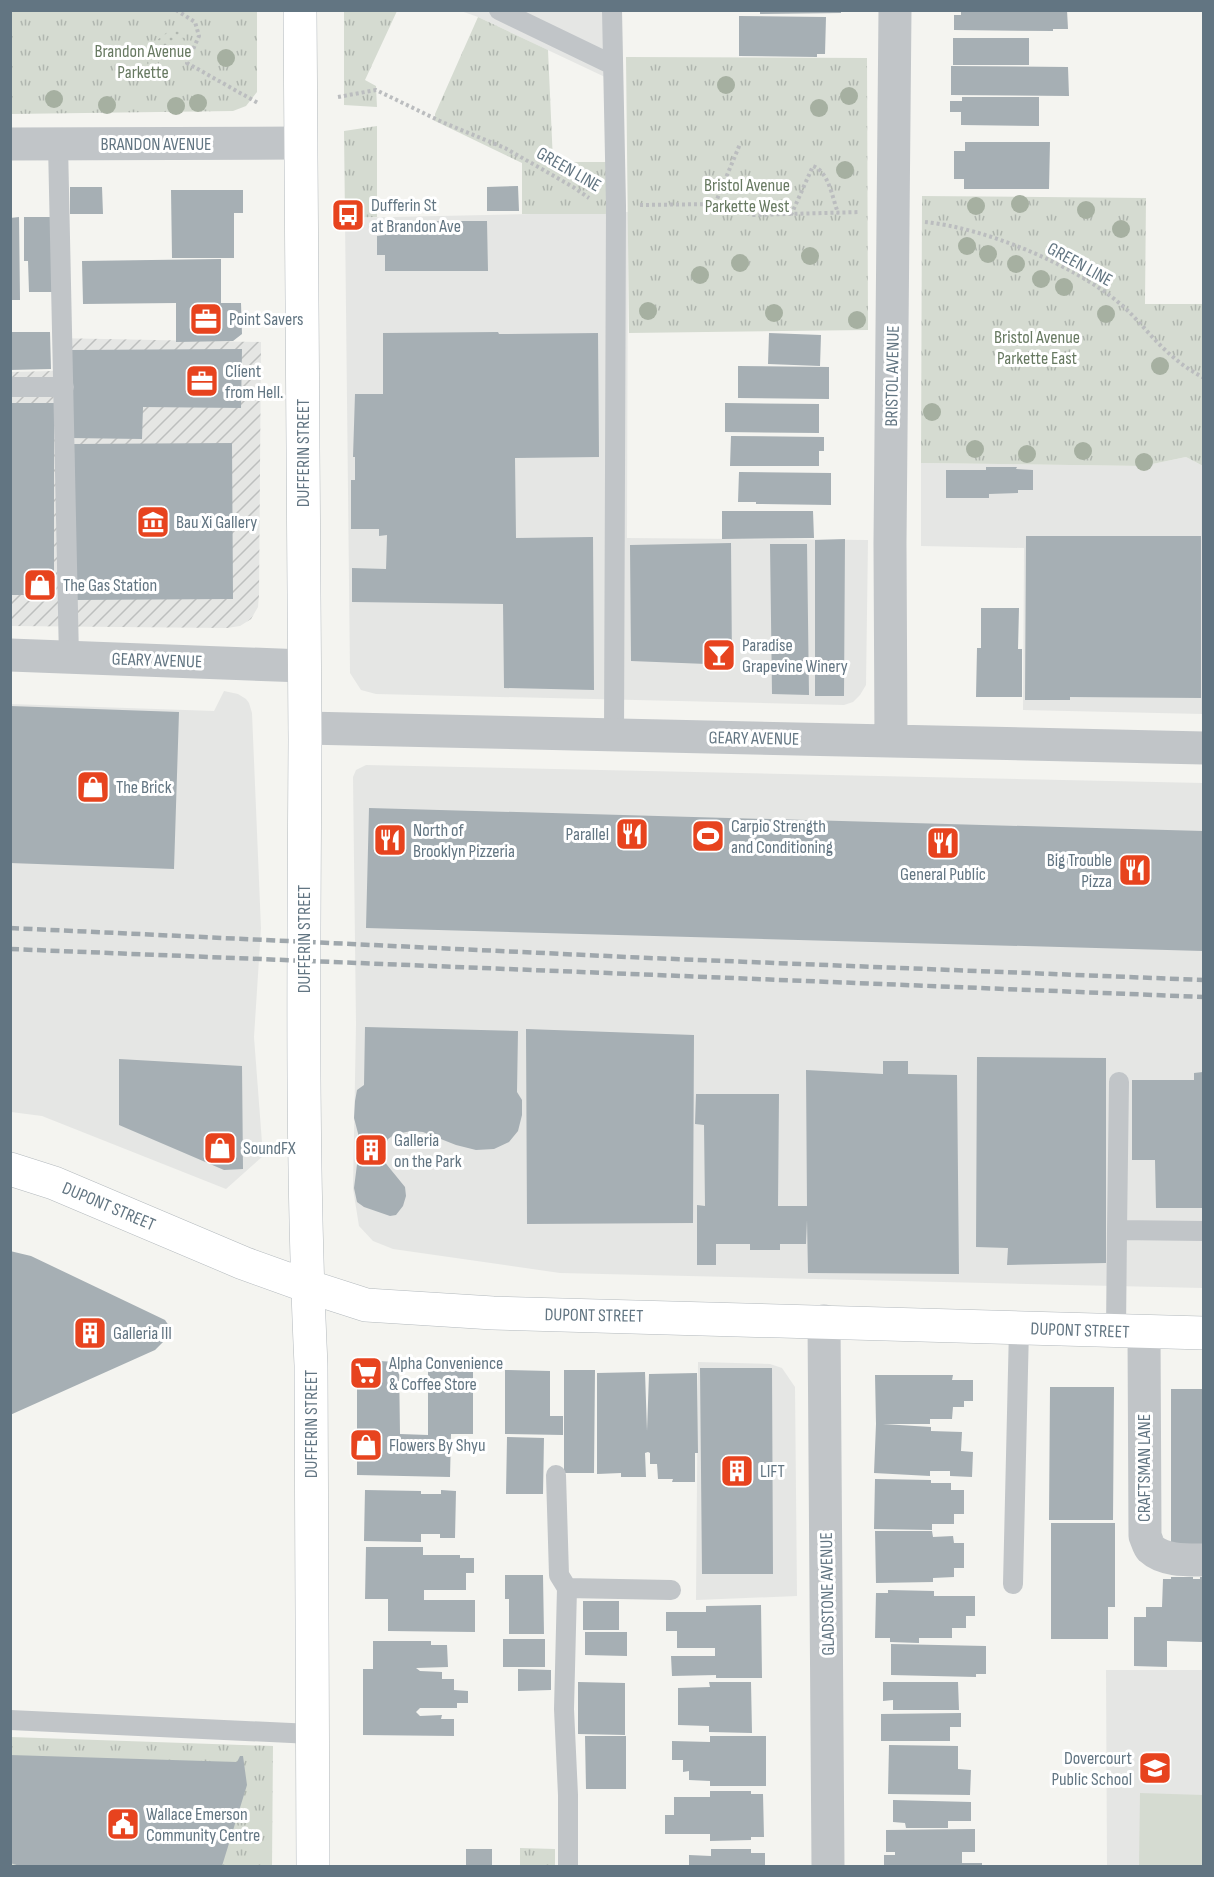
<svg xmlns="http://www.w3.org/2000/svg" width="1214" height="1877" viewBox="0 0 1214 1877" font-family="'Sofia Sans Condensed',sans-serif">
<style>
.built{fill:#e5e6e4}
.industrial{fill:url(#industrial-furrows)}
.grass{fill:url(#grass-tufts)}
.garden{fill:url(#garden-dots)}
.pitch{fill:#d5dbd1}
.building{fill:#a6afb4}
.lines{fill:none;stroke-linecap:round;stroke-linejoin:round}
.secondary-casing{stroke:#b3b9bd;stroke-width:34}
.path{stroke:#bbbdbf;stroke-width:4;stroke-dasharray:3 3;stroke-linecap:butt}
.service{stroke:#c1c5c8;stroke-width:20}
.minor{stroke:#c1c5c8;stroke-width:33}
.secondary{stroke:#fff;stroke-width:33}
.rail{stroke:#9fa7ac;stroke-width:4.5;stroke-dasharray:9 4.5;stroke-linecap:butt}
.tree{fill:#a6b0a1}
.labels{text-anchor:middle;stroke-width:6;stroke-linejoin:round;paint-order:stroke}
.park-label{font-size:18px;fill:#677961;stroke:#fff}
.street-label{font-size:18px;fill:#627582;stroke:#fff}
.poi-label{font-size:18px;fill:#627582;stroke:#fff;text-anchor:start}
</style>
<defs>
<pattern id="industrial-furrows" width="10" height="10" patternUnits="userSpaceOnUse" patternTransform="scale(1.5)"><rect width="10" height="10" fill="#e5e6e4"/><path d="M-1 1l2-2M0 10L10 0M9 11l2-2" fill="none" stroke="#bdbfbe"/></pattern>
<pattern id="grass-tufts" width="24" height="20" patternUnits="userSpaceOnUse" patternTransform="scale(1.5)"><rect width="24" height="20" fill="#d5dbd1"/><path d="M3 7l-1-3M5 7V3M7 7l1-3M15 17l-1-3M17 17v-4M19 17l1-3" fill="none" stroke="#b0b6af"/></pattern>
<pattern id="garden-dots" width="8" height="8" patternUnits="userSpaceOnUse" patternTransform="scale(1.5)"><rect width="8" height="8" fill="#d5dbd1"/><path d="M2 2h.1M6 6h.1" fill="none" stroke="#b0b6af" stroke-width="1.8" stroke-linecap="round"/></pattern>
</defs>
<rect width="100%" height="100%" fill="#f4f4f0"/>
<path class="built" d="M461,11h144v66l-127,-60z
M628,212l-1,326 241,2 -2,145 -6,10 -7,7 -9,3 -468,-11 -15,-4 -11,-17 -5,-455z
M1186,457l17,9v248l-180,-4 1,-162 -103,-2v-83l222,3z
M224,691l14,3 8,5 3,4 3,10 9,215 -7,109 9,119 -37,33 -184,-73 -31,-4v-408l203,7z
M366,765l837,18v505l-643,-15 -167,-24 -20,-8 -14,-15 -6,-37 3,-165 -3,-247 3,-7z
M698,1362l72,2 12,4 13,19 2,209 -101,4z
M1106,1670h97v196h-96z"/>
<path class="industrial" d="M54,338l207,4 -2,253 -1,12 -7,12 -11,7 -13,2 -216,-2v-254l43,-1z"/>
<path class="grass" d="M10,11h247v81l-11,14 -13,5 -222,3z
M344,11h53l-32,69 11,6 1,21 -33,-2z
M478,17l70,33 5,112h53v52h-84v-51l-87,-42v-7z
M626,57l241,1 1,272 -239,3z
M377,126v91l-32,1 -1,-87z
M922,196l224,2 -1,106h58v162l-17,-9 -43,9 -222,-3z
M11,1737l262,9 -1,120h-261z
M520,1848l35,1v17h-35z"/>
<path class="garden" d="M175,29l10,1v8c-15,1 -22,7 -27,22l5,16 -3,4c-26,-11 -7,-45 15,-51z"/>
<path class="pitch" d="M1140,1793l63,2v71h-64z"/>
<path class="building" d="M760,10h81v3l-81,1z
M961,10h106l1,19h-15v2l-99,-1v-15h7z
M739,16l87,1 -1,37h-8v3l-78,-1z
M953,38h76v27h-76z
M951,66l117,1 1,29 -118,-1z
M962,97h77v29l-78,-1v-13h-11v-11h12z
M965,142h85l-1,47h-85v-10h-10v-28h11z
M518,186l1,25h-32v-24z
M70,187h32l1,27h-33z
M171,190h72v23h-9v45h-62z
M19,217l1,83h-10v-82z
M24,217h31l-1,75h-25l-1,-31h-4z
M385,221h102l1,50h-103v-16h-8v-19l8,-1z
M221,259v44h20l1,31 -9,7 -57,1v-39l-93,1 -1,-43z
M10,332h40l1,37 -41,1z
M498,332l1,2 99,-1 1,124 -84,1 1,80 77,-1 1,153 -90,-2 -1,-84 -151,-2v-34l34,1 1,-34 -8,1v-7h-28v-49h4v-23h-2l2,-63h28v-61z
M769,333l52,2 -1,31 -52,-2z
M242,349l-1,59 -98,-1 -1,32 -72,-1 1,-88z
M738,366l91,1v32l-91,-1z
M10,403h44v192h-44z
M725,403l94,1v29l-94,-1z
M731,436l93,1v14h-5v15h-89z
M232,443l1,156 -158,1 -1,-156z
M986,467h31l-1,2 17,1v20h-15v3l-29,1v4h-43v-28h40z
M739,472l92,1v32l-75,-1v-2h-18z
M722,511h91l1,27 -92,1z
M1026,536h175v162l-131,-1v3h-45z
M845,539l-1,157h-29v-156z
M731,543l1,122 -101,-4 -1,-116z
M770,544h37l2,151 -37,-1z
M981,608h38l-1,41h4v48h-46l1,-49h4z
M10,706l169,6 -5,157 -164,-6z
M369,808l834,23v120l-837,-23z
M365,1027l153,4 -1,61 5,8v15l-4,16 -9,11 -15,7 -18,1 -20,-5 -33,-13 -11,-1 -17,3 -7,5 -4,9 -1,12 22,27 1,9 -3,10 -7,9 -6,1 -26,-9 -7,-5 -3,-14 6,-47 -6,-23 1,-17 2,-11 7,-5z
M526,1029l168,6 -1,188 -166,1z
M977,1057l129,1v205l-99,2 1,-17 -32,-1z
M119,1059l123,7 1,103 -19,1 -105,-45z
M883,1061h25v13l49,1 2,199 -151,-1 -1,-53 -1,24h-26v6h-30v-6h-34v21h-19v-60l8,1 -1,-81 -9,-1 1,-30h83l-1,112h29l-1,-136 77,4z
M1203,1072v136h-47l-1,-48h-23v-80h62v-7z
M10,1251l21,5 134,64 6,9 -4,9 -12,12 -145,65z
M357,1360l42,2 1,72 28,1v-67l45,1v65h-22l-1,43 -93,-2z
M700,1368h72l1,206h-71z
M505,1370l45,1v45h13v19l-58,-1z
M564,1370h31l-1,103h-30z
M645,1372l2,59 2,-57 48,-1 1,80h-3v29h-23l1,-3h-15l-1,-15h-7v-11l-2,-1 -3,1 1,24h-25v-4l-24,1v-101z
M875,1375h78l-1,5h21v21h-9v6h-11l-1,12h-22v5h-47l48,3v4l31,1 -1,19 12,1 -1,25 -22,-1v-5h-20v5l-56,-3 2,-49z
M1050,1387h64l-1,133h-64z
M1171,1389h32v157h-32z
M507,1437l37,1 -1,56h-37z
M875,1479l56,1v3h20v7h13v24h-10v10h-22v6l-58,-1z
M365,1490l56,1v3h20v-4l15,1 -1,47h-15v-4h-19v8l-57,-1z
M1051,1523h64v84h-7v32h-57z
M875,1531h57l1,6 20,-1 1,7h10v25h-10v9l-21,1v4l-57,1z
M366,1547h57v8h37v3h14v15h-8v17h-42v10h51v32l-87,-1v-32h-23z
M505,1575h38l1,59h-35v-35h-4z
M1171,1577h22v2h7v-2h3v65l-36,-1v26l-33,-1v-49h12v-10h16l1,-28h8z
M888,1590l46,1v5h41v20h-9v12h-14v10h-33v5l-29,-1v-4h-15l1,-45h12z
M583,1601h36v29h-36z
M761,1605l1,73h-46v-3l-44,1 -1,-20h44v-8h-38v-17h-11v-19h40v-6z
M585,1632h42v24l-42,-1z
M503,1639h42v28h-42z
M373,1641h58v4h16l1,22 -32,1 4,3 22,1v7h12v11l14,1v12h-11v5h-37l-4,4 4,4 22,-1 -1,4h13v17l-91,-1v-66h10z
M891,1644l95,2v28h-10v3l-85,-2z
M518,1669l33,1v20l-33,1z
M578,1682l47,1v52l-47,-1z
M709,1682h42l1,51 -43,-1v-6l-31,-1v-37l32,-1z
M883,1682h75l1,28h-66v-10l-10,1z
M961,1713v14h-11v14h-69v-27z
M585,1736h41v53h-40z
M710,1736h56v50h-56v-5l-21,-1v-9l-6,1v-12h-11v-19l38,1z
M889,1745l69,1v23l13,1 -1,25 -82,-1z
M10,1755l227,7 3,-6h3l4,29 -25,81h-202l-10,-3z
M710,1791h41v3h12l1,43h-13v3l-41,1v-7h-45v-19h9v-18h36z
M893,1800l78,2v19h-23v7h-42l-1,-5 -12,-1z
M975,1829v23h-13v11h20v3h-98v-11h11v-3h-9v-22z
M466,1849h26v17h-26z
M711,1849h40v4h14v13h-76v-11l22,1z"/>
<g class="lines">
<g class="secondary-casing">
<path id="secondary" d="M300,10c3,243 5,486 5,729 -1,208 -4,417 6,626l2,501
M10,1169l44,14 189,80 64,23 59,19 127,8 711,20"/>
</g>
<path class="path" d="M176,10l19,12 4,14 -12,27 71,40
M338,97l38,-7 66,32 63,26 68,39 16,11
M715,204l25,-60
M640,205l75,-1 39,11 105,-3
M791,215l22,-49c16,6 19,31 25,47
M925,222c60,6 147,42 193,80 16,13 28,29 42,43 13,13 27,24 44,33"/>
<path class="service" d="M499,10l114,55
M612,10l4,196 -2,529
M58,144l11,514
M10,387h54
M1117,1230l2,-148
M1116,1331l1,-101 87,1
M556,1475l3,100 8,13
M1013,1584l6,-256
M10,1720l302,14
M568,1866v-71l-4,-86 3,-121 104,2"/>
<path class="minor" d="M10,144l291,-1
M10,655l294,11
M305,728l899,20
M891,741l-1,-198 5,-533
M824,1321l4,545
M1144,1332l1,204c2,4 3,10 6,13 13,12 36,11 53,11"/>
<use href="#secondary" class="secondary"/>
<path class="rail" d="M10,928l639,30 555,22
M10,949l1194,48"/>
</g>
<g class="tree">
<circle cx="226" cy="58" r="9"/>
<circle cx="726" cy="85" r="9"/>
<circle cx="849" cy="96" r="9"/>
<circle cx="54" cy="99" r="9"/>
<circle cx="198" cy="103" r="9"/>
<circle cx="107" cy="105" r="9"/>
<circle cx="176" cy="106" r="9"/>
<circle cx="819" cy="108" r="9"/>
<circle cx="845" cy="170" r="9"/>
<circle cx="1020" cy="204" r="9"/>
<circle cx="976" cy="206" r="9"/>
<circle cx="1086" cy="210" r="9"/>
<circle cx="1121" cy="229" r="9"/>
<circle cx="967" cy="246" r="9"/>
<circle cx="988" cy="254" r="9"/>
<circle cx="810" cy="256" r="9"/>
<circle cx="740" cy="263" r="9"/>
<circle cx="1016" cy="264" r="9"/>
<circle cx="700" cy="275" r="9"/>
<circle cx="1041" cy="279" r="9"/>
<circle cx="1064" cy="287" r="9"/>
<circle cx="648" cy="311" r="9"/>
<circle cx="774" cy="313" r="9"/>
<circle cx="1106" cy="314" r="9"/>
<circle cx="857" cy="320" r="9"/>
<circle cx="1160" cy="366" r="9"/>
<circle cx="932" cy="412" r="9"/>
<circle cx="975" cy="449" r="9"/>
<circle cx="1083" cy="451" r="9"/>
<circle cx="1027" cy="454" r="9"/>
<circle cx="1144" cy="462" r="9"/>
</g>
<defs>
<g id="bus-square" transform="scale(1.725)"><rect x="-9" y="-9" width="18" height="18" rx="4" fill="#e7431e" stroke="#fff"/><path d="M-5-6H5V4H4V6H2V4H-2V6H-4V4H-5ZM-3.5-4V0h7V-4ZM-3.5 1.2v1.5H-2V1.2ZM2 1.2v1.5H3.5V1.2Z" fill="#fff"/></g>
<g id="office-square" transform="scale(1.725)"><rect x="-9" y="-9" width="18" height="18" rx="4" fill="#e7431e" stroke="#fff"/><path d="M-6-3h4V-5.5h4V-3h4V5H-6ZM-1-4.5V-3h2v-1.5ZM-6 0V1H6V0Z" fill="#fff"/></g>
<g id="museum-square" transform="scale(1.725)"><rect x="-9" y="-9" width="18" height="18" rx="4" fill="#e7431e" stroke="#fff"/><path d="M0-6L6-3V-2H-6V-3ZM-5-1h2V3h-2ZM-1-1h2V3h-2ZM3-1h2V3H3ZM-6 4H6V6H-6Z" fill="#fff"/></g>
<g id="shop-square" transform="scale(1.725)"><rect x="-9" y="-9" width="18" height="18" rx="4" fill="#e7431e" stroke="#fff"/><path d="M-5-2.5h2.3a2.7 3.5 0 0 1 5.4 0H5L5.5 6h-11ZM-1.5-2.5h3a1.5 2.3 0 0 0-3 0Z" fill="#fff"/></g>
<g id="bar-square" transform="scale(1.725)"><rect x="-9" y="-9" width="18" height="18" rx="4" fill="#e7431e" stroke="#fff"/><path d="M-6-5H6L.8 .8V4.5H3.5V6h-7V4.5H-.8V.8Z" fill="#fff"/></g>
<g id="restaurant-square" transform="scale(1.725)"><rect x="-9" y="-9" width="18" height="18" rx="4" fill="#e7431e" stroke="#fff"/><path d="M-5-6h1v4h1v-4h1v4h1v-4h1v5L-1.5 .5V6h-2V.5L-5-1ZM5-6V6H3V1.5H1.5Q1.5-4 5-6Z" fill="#fff"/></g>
<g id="stadium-square" transform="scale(1.725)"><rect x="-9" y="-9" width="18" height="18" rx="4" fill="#e7431e" stroke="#fff"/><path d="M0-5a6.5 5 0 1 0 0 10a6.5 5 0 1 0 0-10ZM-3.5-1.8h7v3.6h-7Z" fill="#fff"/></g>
<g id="building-square" transform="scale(1.725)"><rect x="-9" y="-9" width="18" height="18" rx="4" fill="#e7431e" stroke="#fff"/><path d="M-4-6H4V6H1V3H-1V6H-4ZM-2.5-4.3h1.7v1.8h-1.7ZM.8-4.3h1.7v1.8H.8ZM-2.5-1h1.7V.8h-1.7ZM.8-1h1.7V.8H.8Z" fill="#fff"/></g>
<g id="supermarket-square" transform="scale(1.725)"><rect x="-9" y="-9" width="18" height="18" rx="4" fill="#e7431e" stroke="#fff"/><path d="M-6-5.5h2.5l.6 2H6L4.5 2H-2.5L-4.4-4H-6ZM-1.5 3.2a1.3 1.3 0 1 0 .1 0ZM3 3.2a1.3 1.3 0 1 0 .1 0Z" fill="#fff"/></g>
<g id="school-square" transform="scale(1.725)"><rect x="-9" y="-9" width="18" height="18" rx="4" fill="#e7431e" stroke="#fff"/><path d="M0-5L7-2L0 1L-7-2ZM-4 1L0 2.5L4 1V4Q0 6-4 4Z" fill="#fff"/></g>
<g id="civic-square" transform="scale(1.725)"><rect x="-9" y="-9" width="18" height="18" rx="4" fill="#e7431e" stroke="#fff"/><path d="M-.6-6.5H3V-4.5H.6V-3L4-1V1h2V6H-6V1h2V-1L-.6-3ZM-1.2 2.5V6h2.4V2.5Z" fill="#fff"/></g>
</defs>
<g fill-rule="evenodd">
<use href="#bus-square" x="348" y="215"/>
<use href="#office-square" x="206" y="319"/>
<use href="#office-square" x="202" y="381"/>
<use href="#museum-square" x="153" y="522"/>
<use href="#shop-square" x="40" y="585"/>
<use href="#bar-square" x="719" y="655"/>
<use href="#shop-square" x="93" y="787"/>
<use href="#restaurant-square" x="632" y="834"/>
<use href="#stadium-square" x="708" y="836"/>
<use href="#restaurant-square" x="390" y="840"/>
<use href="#restaurant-square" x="943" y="843"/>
<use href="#restaurant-square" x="1135" y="870"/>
<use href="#shop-square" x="220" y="1148"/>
<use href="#building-square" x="371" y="1150"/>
<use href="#building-square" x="90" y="1333"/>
<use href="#supermarket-square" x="366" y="1373"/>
<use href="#shop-square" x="366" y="1445"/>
<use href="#building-square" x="737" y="1471"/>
<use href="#school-square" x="1155" y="1768"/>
<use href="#civic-square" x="123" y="1824"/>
</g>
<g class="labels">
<g class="park-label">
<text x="143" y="57">Brandon Avenue<tspan x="143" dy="21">Parkette</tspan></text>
<text x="747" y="191">Bristol Avenue<tspan x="747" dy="21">Parkette West</tspan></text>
<text x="1037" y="343">Bristol Avenue<tspan x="1037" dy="21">Parkette East</tspan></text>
</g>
<g class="street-label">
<text x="156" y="150">BRANDON AVENUE</text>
<text transform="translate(569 169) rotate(30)" y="6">GREEN LINE</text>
<text transform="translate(1080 264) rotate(29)" y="6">GREEN LINE</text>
<text transform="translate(892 376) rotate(-89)" y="6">BRISTOL AVENUE</text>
<text transform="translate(303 453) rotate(-90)" y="6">DUFFERIN STREET</text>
<text transform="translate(157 660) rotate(2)" y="6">GEARY AVENUE</text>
<text transform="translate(754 738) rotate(1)" y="6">GEARY AVENUE</text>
<text transform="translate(304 939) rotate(-90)" y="6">DUFFERIN STREET</text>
<text transform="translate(109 1206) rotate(23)" y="6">DUPONT STREET</text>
<text transform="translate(594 1315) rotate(1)" y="6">DUPONT STREET</text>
<text transform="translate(1080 1330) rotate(2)" y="6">DUPONT STREET</text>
<text transform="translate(311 1424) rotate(-90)" y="6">DUFFERIN STREET</text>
<text transform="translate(1144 1468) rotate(-90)" y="6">CRAFTSMAN LANE</text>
<text transform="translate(827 1594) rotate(-91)" y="6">GLADSTONE AVENUE</text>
</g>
<g class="poi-label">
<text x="371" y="211">Dufferin St<tspan x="371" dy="21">at Brandon Ave</tspan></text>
<text x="229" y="325">Point Savers</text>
<text x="225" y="377">Client<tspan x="225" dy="21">from Hell.</tspan></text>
<text x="176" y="528">Bau Xi Gallery</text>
<text x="63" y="591">The Gas Station</text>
<text x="742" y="651">Paradise<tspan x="742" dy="21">Grapevine Winery</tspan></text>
<text x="116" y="793">The Brick</text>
<text x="731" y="832">Carpio Strength<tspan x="731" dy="21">and Conditioning</tspan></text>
<text x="413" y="836">North of<tspan x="413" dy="21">Brooklyn Pizzeria</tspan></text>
<text x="609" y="840" text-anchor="end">Parallel</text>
<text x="1112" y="866" text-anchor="end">Big Trouble<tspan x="1112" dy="21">Pizza</tspan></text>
<text x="943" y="880" text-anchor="middle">General Public</text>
<text x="394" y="1146">Galleria<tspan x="394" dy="21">on the Park</tspan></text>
<text x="243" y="1154">SoundFX</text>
<text x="113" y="1339">Galleria III</text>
<text x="389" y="1369">Alpha Convenience<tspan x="389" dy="21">&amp; Coffee Store</tspan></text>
<text x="389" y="1451">Flowers By Shyu</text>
<text x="760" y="1477">LIFT</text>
<text x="1132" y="1764" text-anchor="end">Dovercourt<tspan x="1132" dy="21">Public School</tspan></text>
<text x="146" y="1820">Wallace Emerson<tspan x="146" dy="21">Community Centre</tspan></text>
</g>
</g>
<rect width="1214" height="1877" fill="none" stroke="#627582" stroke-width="24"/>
</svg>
